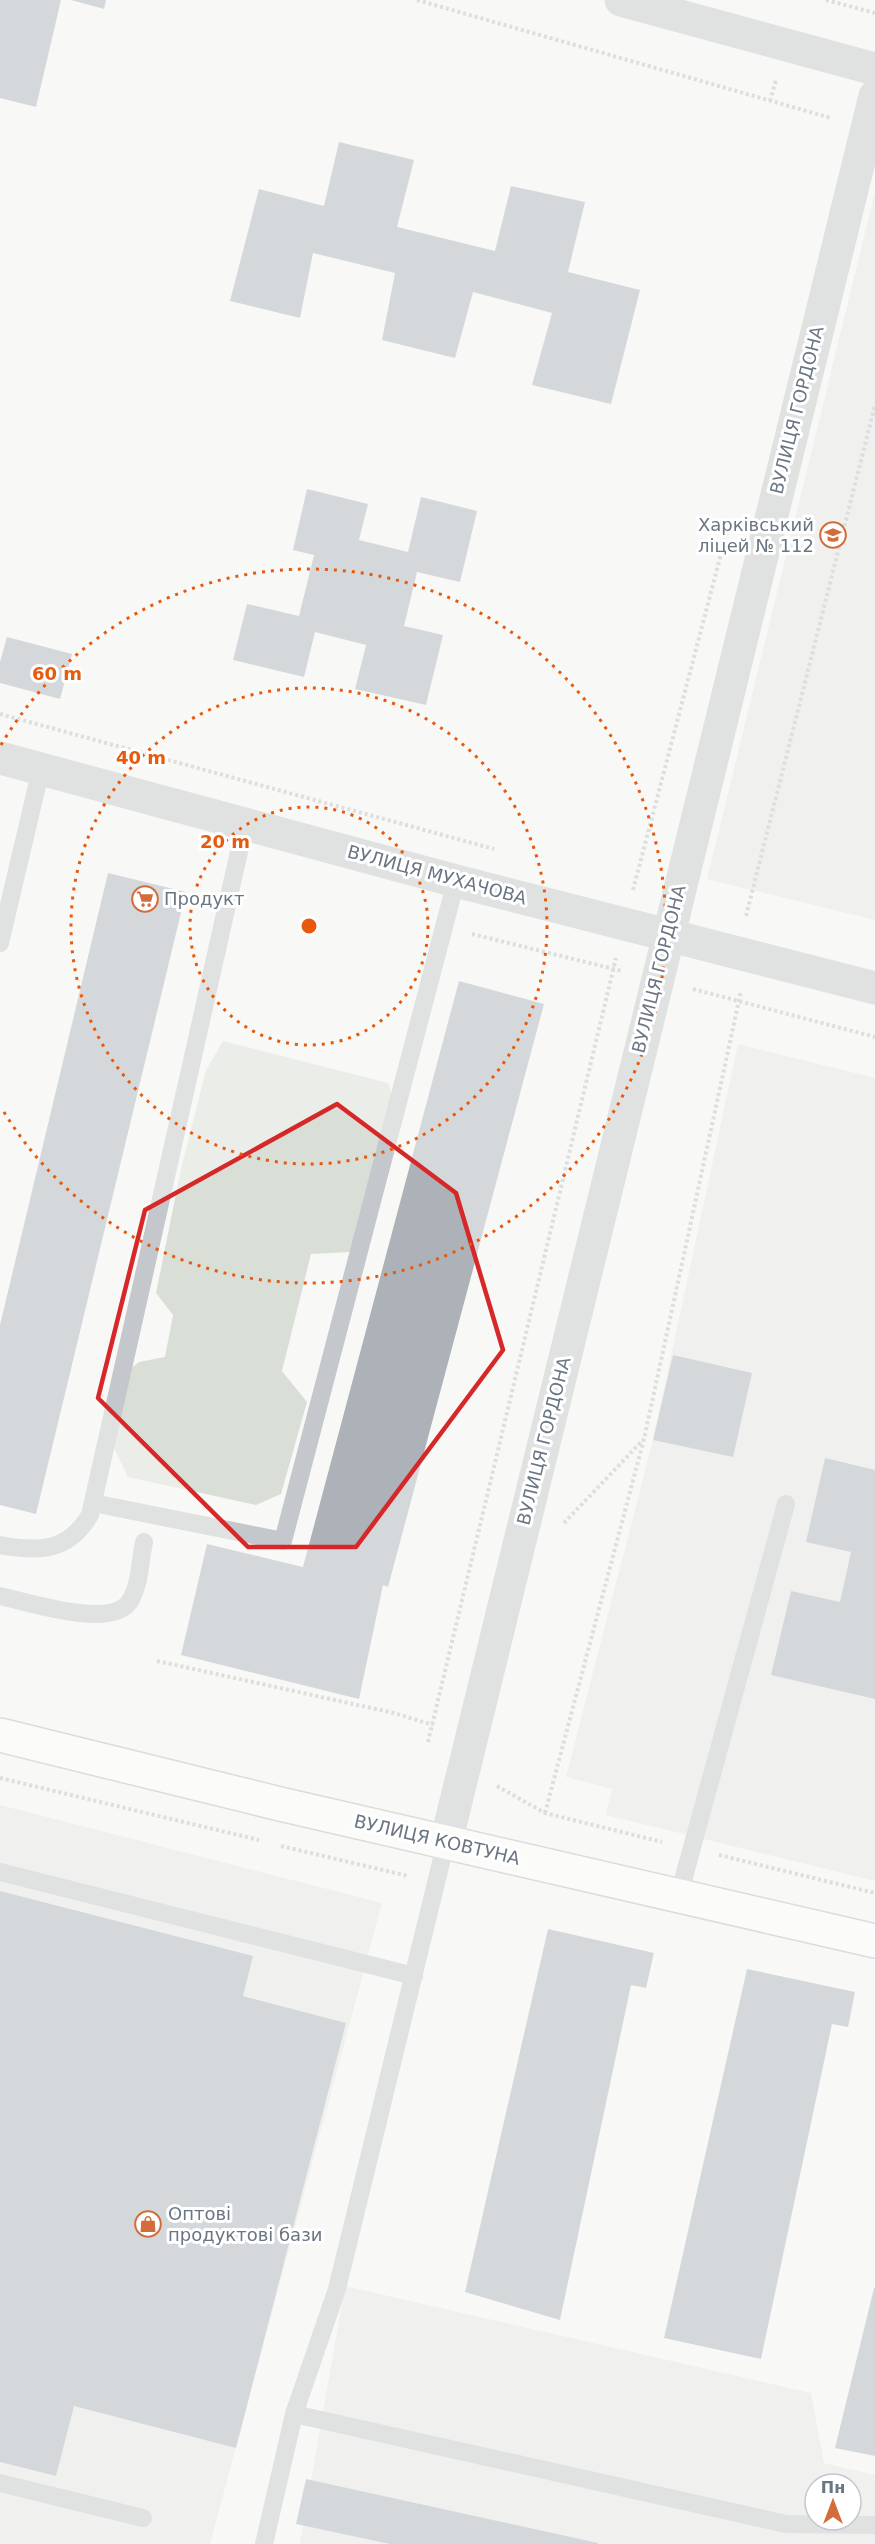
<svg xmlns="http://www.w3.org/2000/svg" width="875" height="2544" viewBox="0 0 875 2544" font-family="'DejaVu Sans',sans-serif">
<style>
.built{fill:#e6e7e6;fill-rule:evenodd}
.green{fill:#d9dfd7}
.building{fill:#acb2b8}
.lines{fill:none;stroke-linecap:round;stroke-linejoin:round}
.secondary-casing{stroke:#b7bbbf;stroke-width:36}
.path{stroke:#bcbec1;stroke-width:4;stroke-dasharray:3 3;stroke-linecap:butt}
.lane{stroke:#c4c7cb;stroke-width:18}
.street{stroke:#c4c7cb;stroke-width:33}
.secondary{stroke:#fff;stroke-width:33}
.marked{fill:none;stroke:#d62828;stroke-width:4.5;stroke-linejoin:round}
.ring{fill:none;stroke:#e8590c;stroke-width:3;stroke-dasharray:3 6}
.labels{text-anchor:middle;stroke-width:6;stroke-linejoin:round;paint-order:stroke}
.street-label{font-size:18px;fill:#6a7684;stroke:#fff}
.poi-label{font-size:18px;fill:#6a7684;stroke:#fff;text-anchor:start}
.centre{fill:#e8590c;stroke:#fff;stroke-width:3}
.ring-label{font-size:18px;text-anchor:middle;font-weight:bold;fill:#e8590c;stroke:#fff;stroke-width:6;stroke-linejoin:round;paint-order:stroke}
</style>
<rect width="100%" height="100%" fill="#f8f8f6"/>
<path class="built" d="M875,192v728l-168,-41z
M738,1044l137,34v803l-269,-66 6,-26 -46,-12 87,-337z
M0,1805l382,98 -172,641h-210z
M345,2286l466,107 13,70 51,12v69h-575zM815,2484h36v36h-36z"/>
<path class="green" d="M223,1041l165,42 5,14 -42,155 -40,2 -29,117 25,31 -26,92 -25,11 -128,-28 -15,-31 15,-75 11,-9 26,-5 8,-42 -17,-22 25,-124 25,-99z"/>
<path class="building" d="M0,0h61l-25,107 -36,-9z
M71,0h35l-2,9z
M339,142l75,18 -17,67 98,24 16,-65 74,16 -17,70 72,18 -29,114 -79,-19 20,-72 -79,-21 -18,66 -73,-18 13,-67 -82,-20 -13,65 -70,-17 29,-112 65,17z
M307,489l61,15 -9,36 49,12 13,-55 56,14 -17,71 -43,-10 -13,54 39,9 -17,70 -71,-16 11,-44 -51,-13 -11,45 -71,-17 14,-56 52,12 15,-61 -21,-5z
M7,637l65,17 -12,45 -60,-16v-21z
M108,873l78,19 -150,622 -36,-9v-180z
M459,981l85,23 -156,583 -5,-2 -24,114 -178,-44 26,-111 96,23z
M673,1355l79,18 -19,84 -80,-17z
M825,1458l50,12v229l-104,-24 20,-84 49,11 11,-50 -45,-10z
M0,1891l253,65 -10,40 103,27 -110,425 -162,-42 -18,70 -56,-14z
M548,1929l106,24 -8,35 -15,-3 -71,335 -95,-28z
M747,1969l108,23 -7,35 -16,-3 -71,335 -97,-21z
M874,2288h1v168l-40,-8z
M306,2479l292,64v1h-208l-94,-20z"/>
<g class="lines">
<g class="secondary-casing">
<path id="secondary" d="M0,1735l280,69 595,137"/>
</g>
<path class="path" d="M417,0l414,118
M826,0l49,13
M770,101l6,-21
M0,714l494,135
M633,890l94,-359
M746,916l129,-511
M472,934l150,37
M693,989l182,48
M564,1523l80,-84
M157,1661l237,52 39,12
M428,1742l188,-784
M0,1778l259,62
M497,1786l48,27 117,29
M545,1813l99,-374 97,-448
M281,1846l127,30
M719,1855l156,38"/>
<path class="lane" d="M0,943l41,-174
M93,1503l190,38 173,-660
M0,1545c39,7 68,7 90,-30l155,-690
M0,1596c28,6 112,34 130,5 10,-16 10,-41 14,-59
M0,1872l414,104
M679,1895l107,-391
M294,2414l492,110 89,1
M0,2483l143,35
M264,2544l30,-130 43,-125 109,-447"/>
<path class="street" d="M621,0l254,69
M0,758l456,123 419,107
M446,1842l429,-1746"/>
<use href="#secondary" class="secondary"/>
</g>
<path d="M0 0H875V2544H0ZM337,1104l119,89 47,157 -147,197h-108l-150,-149 47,-188z" fill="#f8f8f6" fill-opacity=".55" fill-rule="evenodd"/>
<path class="marked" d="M337,1104l119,89 47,157 -147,197h-108l-150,-149 47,-188z"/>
<g class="ring">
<circle cx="309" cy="926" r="119"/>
<circle cx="309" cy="926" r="238"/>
<path d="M1 745A357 357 0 1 1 1 1107"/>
</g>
<defs>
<g id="university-ring" transform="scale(1.35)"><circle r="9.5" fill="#fff" stroke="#d36c3b" stroke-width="1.5"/><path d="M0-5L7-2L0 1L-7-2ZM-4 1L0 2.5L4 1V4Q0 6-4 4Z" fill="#d36c3b"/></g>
<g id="supermarket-ring" transform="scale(1.35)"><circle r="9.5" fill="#fff" stroke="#d36c3b" stroke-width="1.5"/><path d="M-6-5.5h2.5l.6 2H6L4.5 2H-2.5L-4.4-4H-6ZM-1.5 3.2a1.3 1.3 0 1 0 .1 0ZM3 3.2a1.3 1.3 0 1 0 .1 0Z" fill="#d36c3b"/></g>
<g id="shop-ring" transform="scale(1.35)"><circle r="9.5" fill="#fff" stroke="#d36c3b" stroke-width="1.5"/><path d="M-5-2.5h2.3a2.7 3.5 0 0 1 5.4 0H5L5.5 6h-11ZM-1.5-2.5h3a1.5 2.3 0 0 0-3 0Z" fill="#d36c3b"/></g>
</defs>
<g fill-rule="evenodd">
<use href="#university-ring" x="833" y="535"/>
<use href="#supermarket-ring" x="145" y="899"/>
<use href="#shop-ring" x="148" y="2224"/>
</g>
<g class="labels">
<g class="street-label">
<text transform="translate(797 410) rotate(-76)" y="6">ВУЛИЦЯ ГОРДОНА</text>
<text transform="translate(437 875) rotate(15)" y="6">ВУЛИЦЯ МУХАЧОВА</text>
<text transform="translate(659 969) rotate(-76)" y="6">ВУЛИЦЯ ГОРДОНА</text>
<text transform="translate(544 1441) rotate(-76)" y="6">ВУЛИЦЯ ГОРДОНА</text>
<text transform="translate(437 1840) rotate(13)" y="6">ВУЛИЦЯ КОВТУНА</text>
</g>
<g class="poi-label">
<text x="814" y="531" text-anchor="end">Харківський<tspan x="814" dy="21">ліцей № 112</tspan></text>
<text x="164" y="905">Продукт</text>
<text x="168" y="2220">Оптові<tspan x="168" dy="21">продуктові бази</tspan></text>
</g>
</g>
<circle cx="309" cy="926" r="9" class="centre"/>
<g class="ring-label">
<text x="57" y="680">60 m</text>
<text x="141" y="764">40 m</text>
<text x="225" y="848">20 m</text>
</g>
<g transform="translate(833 2502)"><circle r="28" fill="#ffffff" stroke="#c3c8ce" stroke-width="1.5"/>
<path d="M0-4.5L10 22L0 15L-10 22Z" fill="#d36c3b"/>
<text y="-9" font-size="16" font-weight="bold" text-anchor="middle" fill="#6a7684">Пн</text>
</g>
</svg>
